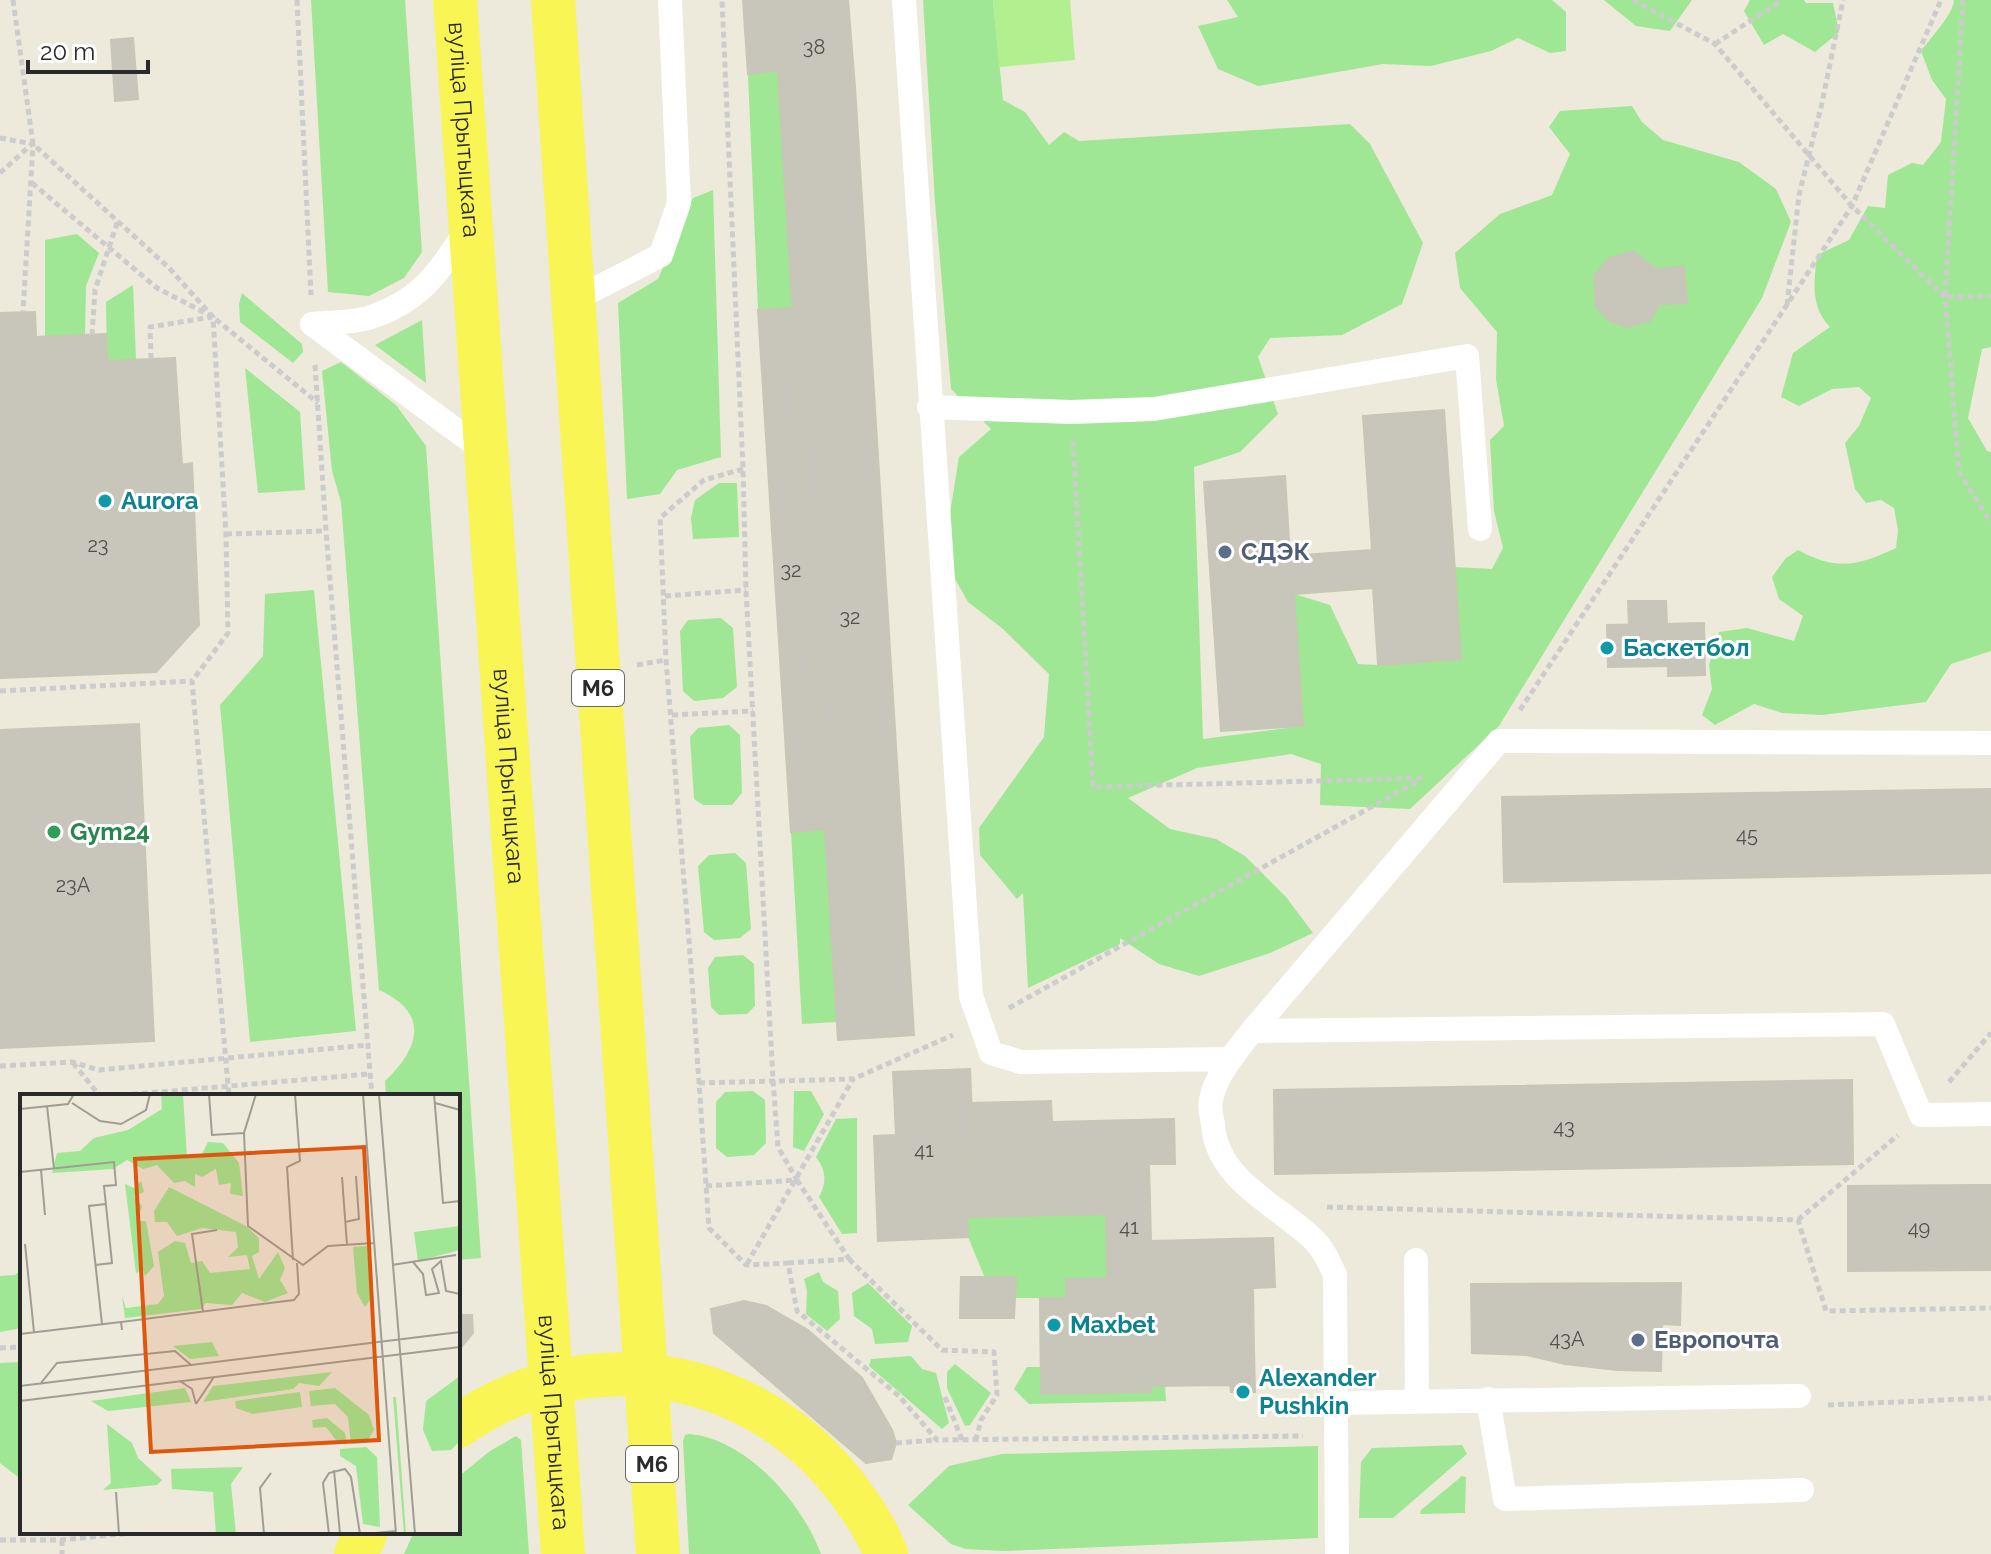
<svg xmlns="http://www.w3.org/2000/svg" width="1991" height="1554" viewBox="0 0 1991 1554" font-family="Raleway,sans-serif">
<style>
.green{fill:#9fe794}
.pitch{fill:#b2ef8f}
.building{fill:#c8c6bb;stroke:#c8c6b4;stroke-width:2}
.lines{fill:none;stroke-linecap:round;stroke-linejoin:round}
.path{stroke:#ccc;stroke-width:5;stroke-dasharray:6 4;stroke-linecap:butt}
.service{stroke:#fff;stroke-width:24}
.primary{stroke:#f9f554;stroke-width:44}
.culture-dot{fill:#0f9aa8;stroke:#fff;stroke-width:3}
.service-dot{fill:#5c6f8a;stroke:#fff;stroke-width:3}
.leisure-dot{fill:#2e9e5b;stroke:#fff;stroke-width:3}
.labels{text-anchor:middle;stroke-width:6;stroke-linejoin:round;paint-order:stroke}
.number-label{font-size:20px;fill:#52514e}
.shield{fill:#fff;stroke:#6a6a6a;stroke-width:2}
.shield-label{font-size:22px;font-weight:bold;fill:#2a2a2a}
.street-label{font-size:24px;fill:#2a2a2a;stroke:#fff}
.culture-label{font-size:24px;font-weight:bold;fill:#0d838f;stroke:#fff;text-anchor:start}
.service-label{font-size:24px;font-weight:bold;fill:#4e5e75;stroke:#fff;text-anchor:start}
.leisure-label{font-size:24px;font-weight:bold;fill:#27864d;stroke:#fff;text-anchor:start}
.inset-road{fill:none;stroke:#9f9d94;stroke-width:2}
.view{fill:#de570e;fill-opacity:0.15;stroke:#de570e;stroke-width:4}
.inset-edge{fill:none;stroke:#2a2a2a;stroke-width:4}
</style>
<rect width="100%" height="100%" fill="#ede9db"/>
<path class="green" d="M311,0h94l17,252 -18,26 -35,18 -41,-4z
M923,0h70l10,100 22,12 24,33 15,-13 15,9 271,-17 20,20 53,99 -21,61 -60,31 -72,3 -12,19 20,57 -38,38 -46,15 9,272 100,-13 -9,-132 36,11 28,59 20,1 76,-98 38,2 11,-21 -9,-37 -4,-71 14,-14 -8,-47 1,-47 -37,-44 -5,-35 45,-39 52,-19 18,-41 -21,-27 11,-16 72,-5 10,16 21,18 76,22 37,27 15,33 -29,76 -263,428 -89,83 -90,-4 1,-41 -30,-10 -94,14 -69,30 42,31 46,10 29,17 41,41 27,36 -43,20 -71,23 -40,-12 -39,-26v6l-92,44 -5,-95 -6,6 -37,-44 -1,-27 65,-91 5,-63 -46,-45 -35,-27 -14,-25 -5,-57 10,-63 32,-28 -40,-40 -16,-187z
M1227,0h325l14,12v39l-16,2 -32,-15 -27,13 -60,15 -48,-2 -125,22 -40,-17 -20,-43 40,-9z
M1604,0h88l-22,31 -34,-5z
M1750,0h54l2,3h27l6,29 -24,20 -32,-18 -19,11 -20,-34z
M1954,0h37v347l-9,2 -14,69 19,33 4,1v199l-40,13 -25,38 -104,13 -40,-2 -28,-9 -39,21 -13,-10 10,-26 -3,-24 10,-33 28,-4 47,13 9,-25 -24,-17 -7,-22 14,-19 12,-8c38,21 60,16 98,-2l2,-18 -4,-22 -13,-8 -15,3 -11,-14 -10,-46 14,-17 12,-28 -12,-11 -27,2 -33,17 -18,-9 12,-44 37,-26c-20,-21 -16,-45 -13,-72l32,-15 19,-34 17,2 3,-33 24,-12 11,2 18,-23 5,-43 -14,-19 -11,-29c10,-14 32,-36 33,-51z
M778,70l14,238 -34,2 -10,-236z
M713,190l8,267 -44,13 -17,24 -33,5 -9,-196 40,-24 35,-81z
M77,234l22,19 -13,33 -1,49 -40,2v-97z
M133,285l3,75 -29,1 -1,-59z
M242,293l60,51 1,8 -10,11 -53,-41 -1,-18z
M422,320l4,63 -51,-38z
M341,362l55,43 30,41 55,812 -23,2v-164h-72l-1,-15c35,-33 45,-68 -6,-91l-38,-488 -9,-31 -10,-100z
M245,368l55,44 5,78 -47,3z
M719,483h18l2,54 -46,2 -2,-21 4,-18z
M314,590l42,441 -106,11 -30,-337 43,-49 2,-62z
M721,618l12,10 4,59 -14,11 -29,3 -11,-10 -3,-60 8,-11z
M729,725l11,10 2,58 -10,12h-29l-9,-6 -4,-62 8,-9z
M825,829l12,193 -35,2 -11,-192z
M735,853l11,10 5,66 -11,9 -26,2 -10,-8 -6,-66 11,-11z
M743,955l11,9 1,42 -8,8 -28,1 -8,-8 -3,-39 7,-11z
M753,1091l12,9 1,43 -12,12 -27,2 -11,-9v-46l9,-10z
M794,1091h17l13,23 -20,37 -11,-4z
M857,1118v115l-15,1 -23,-37c8,-15 7,-27 -3,-40l20,-38z
M1106,1214l1,64 -41,1v19h-50l-1,-21 -30,1 -17,-41 -1,-20z
M22,1269v59l-22,4v-56l15,-1z
M819,1272l4,10 15,9 2,28 -13,12 -21,-17 1,-23 -3,-12z
M868,1283l44,43 -4,16 -33,2 -3,-15 -18,-13 -2,-23z
M911,1356l11,13 14,4 13,50 -7,6 -73,-63 2,-7z
M22,1362v118l-22,-17v-100z
M955,1364l36,29 -21,32 -5,1 -18,-38v-16z
M1027,1367h14l1,27 108,-2v-6h15l1,15 -137,3 -15,-15z
M690,1434c58,6 112,69 131,120h-132l-6,-113 2,-6z
M516,1436l5,4 8,114h-125l10,-22h44v-55l32,-26z
M1462,1445l5,9 -74,64h-34l2,-56 11,-14z
M1318,1446v92l-314,13 -38,-2 -15,-5 -43,-39 41,-39 53,-12z
M1462,1476l4,1 -1,36 -45,1 1,-4z"/>
<path class="pitch" d="M993,0h77l5,60 -76,7z"/>
<path class="building" d="M743,0h31l4,70 -30,4z
M774,0h74l7,87 -76,5z
M133,38l5,61 -23,2 -4,-61z
M855,87l59,948 -76,5 -59,-948z
M1633,251l23,18 28,-3 3,37 -28,1 -9,17 -24,6 -18,-7 -12,-13 -2,-31 15,-18z
M792,308l33,521 -34,3 -33,-522z
M35,312l1,25 70,-3 1,27 68,-3 7,107 10,-2 7,162 -43,47 -156,6v-365z
M1444,410l17,249 -83,6 -5,-77 -79,6 9,132 -82,5 -17,-249 81,-6 5,80 82,-6 -9,-134z
M1628,601h38l1,23 -38,1z
M1704,623l1,52 -37,1 -1,-52z
M1667,624l1,42 -60,1 -1,-42z
M139,724l15,317 -154,7v-318z
M1991,789v84l-487,9 -2,-85z
M970,1069l4,96h-9l3,72 -90,4 -4,-105 22,-1 -3,-63z
M1852,1080l1,84 -578,10 -1,-84z
M1051,1101l1,21 122,-3 1,45h-26l2,77 122,-3 2,49 -22,1 1,63 -186,5 -2,-77 41,-1 -1,-64 -139,3 -2,-52h9l-2,-62z
M1975,1185h16v85l-143,1v-85z
M961,1277h55l-2,41h-54z
M1681,1283l-1,42 -18,-1 -1,47 -44,-1 -52,-6 -38,-9 -55,-2 -1,-69z
M1040,1298h26l2,58 186,-5 1,41h-24l-1,-7 -80,1 1,6 -110,2z
M744,1301l22,5 42,24 54,48 30,52 4,13 -5,16 -25,4 -152,-130 -3,-24z
M458,1315h14l1,18 -15,18z"/>
<g class="lines">
<path class="path" d="M13,0l20,144 136,124 44,49 13,217 2,99 -36,48 37,415
M297,0l14,295
M1633,0l82,44 137,162 93,91 14,175 32,51
M1963,0l-18,297 46,-1
M1715,44l67,-44
M0,138l33,6 -10,168
M0,173l32,-29
M32,183l125,105 56,29 105,86
M1787,305l12,-110 23,-92 21,-103
M92,335l3,-45 23,-70
M151,359l-1,-32 62,-10
M315,365l11,166 46,565
M1073,441l20,346 332,-9
M743,469l-39,11 -44,38 6,142 25,306 18,262 37,37 42,-2 9,48 102,85 38,44 366,-4
M226,534l100,-3
M665,596l81,-6
M637,665l29,-5
M0,691l192,-10
M1520,710l332,-504 89,-206
M672,715l81,-4
M1009,1008l411,-228
M73,1063l27,33
M0,1066l72,-4 27,8 269,-25
M1949,1082l42,-49
M699,1083l154,-4 100,-44
M112,1096l258,-22
M706,1186l91,-6 -19,-33 -5,-67 -27,-490 -3,-121 -21,-469
M1327,1207l471,13 28,91 165,-3
M1798,1220l100,-85
M849,1259l93,91 52,2 3,43 -16,25 -5,19
M788,1263l61,-4 -52,-79
M747,1264l106,-185
M0,1348l22,-1
M945,1397l17,43
M1828,1405l163,-7
M896,1443l40,-3
M0,1540h62l80,-8
M62,1540v14"/>
<path class="service" d="M904,0l67,996 20,57 30,9 208,-3
M572,301l89,-46 18,-52 -9,-203
M312,324l175,129
M312,324c18,-2 39,-1 56,-6 53,-17 70,-45 99,-89
M929,407l142,5 83,-3 313,-53 13,173
M1252,1031l631,-7 38,91 70,-1
M1416,1260l1,141
M1488,1399l17,100 297,-9
M1335,1403l464,-7
M1337,1554l-2,-279c-6,-13 -12,-27 -23,-37 -36,-34 -95,-58 -99,-113 -1,-7 -4,-17 -2,-25 4,-24 26,-50 41,-69l247,-290 492,2"/>
<g class="primary">
<path id="s1" d="M455,0l108,1554"/>
<path d="M553,0l105,1554"/>
<path d="M458,1426c127,-89 299,-60 391,65 15,21 28,39 37,63"/>
<path d="M356,1554l10,-22"/>
</g>
</g>
<g class="culture-dot">
<circle cx="105" cy="501" r="8"/>
<circle cx="1607" cy="648" r="8"/>
<circle cx="1054" cy="1325" r="8"/>
<circle cx="1243" cy="1392" r="8"/>
</g>
<g class="service-dot">
<circle cx="1225" cy="552" r="8"/>
<circle cx="1638" cy="1340" r="8"/>
</g>
<circle class="leisure-dot" cx="54" cy="832" r="8"/>
<g class="labels">
<g class="number-label">
<text x="814" y="54">38</text>
<text x="98" y="552">23</text>
<text x="791" y="577">32</text>
<text x="850" y="624">32</text>
<text x="1747" y="842">45</text>
<text x="73" y="892">23А</text>
<text x="1564" y="1134">43</text>
<text x="924" y="1157">41</text>
<text x="1129" y="1234">41</text>
<text x="1919" y="1235">49</text>
<text x="1567" y="1346">43А</text>
</g>
<g class="shield">
<rect x="572" y="670" width="52" height="36" rx="6"/>
<rect x="626" y="1446" width="52" height="36" rx="6"/>
</g>
<g class="shield-label">
<text x="598" y="696">М6</text>
<text x="652" y="1472">М6</text>
</g>
<g class="street-label">
<text dy="8" stroke="none"><textPath href="#s1" startOffset="130">вуліца Прытыцкага</textPath></text>
<text dy="8" stroke="none"><textPath href="#s1" startOffset="778">вуліца Прытыцкага</textPath></text>
<text dy="8" stroke="none"><textPath href="#s1" startOffset="1426">вуліца Прытыцкага</textPath></text>
</g>
<g class="culture-label">
<text x="121" y="509">Aurora</text>
<text x="1623" y="656">Баскетбол</text>
<text x="1070" y="1333">Maxbet</text>
<text x="1259" y="1386">Alexander<tspan x="1259" dy="28">Pushkin</tspan></text>
</g>
<g class="service-label">
<text x="1241" y="560">СДЭК</text>
<text x="1654" y="1348">Европочта</text>
</g>
<g class="leisure-label">
<text x="70" y="840">Gym24</text>
</g>
</g>
<g transform="translate(20 1094)">
<rect width="440" height="440" fill="#ede9db"/>
<path d="M141,0h22l4,64 14,-2 7,-14 15,1 16,20 4,33 -13,-2 1,-11 -12,2 -3,-16 -14,8 -7,-3v13l-10,-6 -11,2 -17,-18 -14,4 -16,-9 -14,9 -61,4 5,-20 23,-2 14,-13 34,-8 34,-21zM121,87l3,11 -10,4 8,10 -5,15h9l8,45 -9,10 -2,-6 -7,3 -11,-89 9,4zM149,93l77,39 13,12v14l-7,4 7,23 19,-27 7,16 -5,12 8,13 -23,9 -23,-9 -10,12 -26,-2 -5,6 -76,9 -3,-22 4,12 32,-4 6,-8 -6,-44 17,-11 10,2 6,20 11,-2 8,12 40,-4 -3,-14 -19,2 10,-10 -2,-15 -34,-4 -25,8 -10,-14h-12l-1,-11zM440,132v24l-42,11 -4,-29zM347,152l4,52 -6,9 -8,-14 -4,-46zM192,248l7,14 -29,3 -17,-13zM312,278l-13,14 -20,-3 -6,6 -90,13 10,-16zM440,282v65l-9,9 -19,1 -9,-21 3,-29zM165,294l6,14 -83,9 -17,-10zM315,294l34,27 5,15 -8,13 -15,1 -3,-27 -13,-13 -24,2 -2,-15zM280,298l2,15 -49,7 -17,-6 -1,-7zM373,303h3l10,137h-2zM307,324l18,15 2,11h-8l-13,-17 -13,1 -1,-8zM87,330l25,19 6,15 24,22 -5,5 -54,5 8,-7zM346,353l11,10 3,70 -17,-3 -7,-58 -16,-10v-7zM223,373l-12,17 5,50h-20l-3,-42 -41,-3 -1,-20z" fill="#9fe794"/>
<path class="inset-road" d="M189,0l3,41 32,-2M236,0l-12,39 4,93 55,39 25,-19 46,-3M343,0l33,440M359,0l36,440M414,0l9,109 17,-2M52,9l28,18 21,3 25,-14 4,-16M415,9l25,7M27,12l7,63M0,15l48,-5 6,-10M21,76l4,45M0,78l94,-10 2,23 -12,1 8,77 -17,2M322,83l5,68M325,128l14,-3 -3,-43M5,150l9,88M273,166l-6,-93 13,-6 -5,-67M393,168l10,12 3,21 13,-2 -7,-24 9,-8 5,30 14,3M372,171l64,-10M183,218l-11,-78 25,-4M82,230l-13,-118 17,-2M102,236l-1,-8 173,-22 5,-6 -2,-31M0,240l101,-12M160,287l12,8 4,15M21,289l16,-20 118,-12 16,14M0,292l440,-54M0,307l440,-54M176,310l18,-27M314,376l6,64M96,398l3,42M244,440l-4,-46 11,-15M309,440l-6,-51 6,-10 16,-4 6,8 9,57M346,440l30,-3"/>
<path class="view" d="M344,53l15,293 -228,12 -16,-293z"/>
<rect width="440" height="440" class="inset-edge"/>
</g>
<path d="M28 60v12h120v-12" fill="none" stroke="#2a2a2a" stroke-width="4"/>
<text x="40" y="60" font-size="24" fill="#2a2a2a" stroke="#ffffff" stroke-width="6" paint-order="stroke">20 m</text>
</svg>
